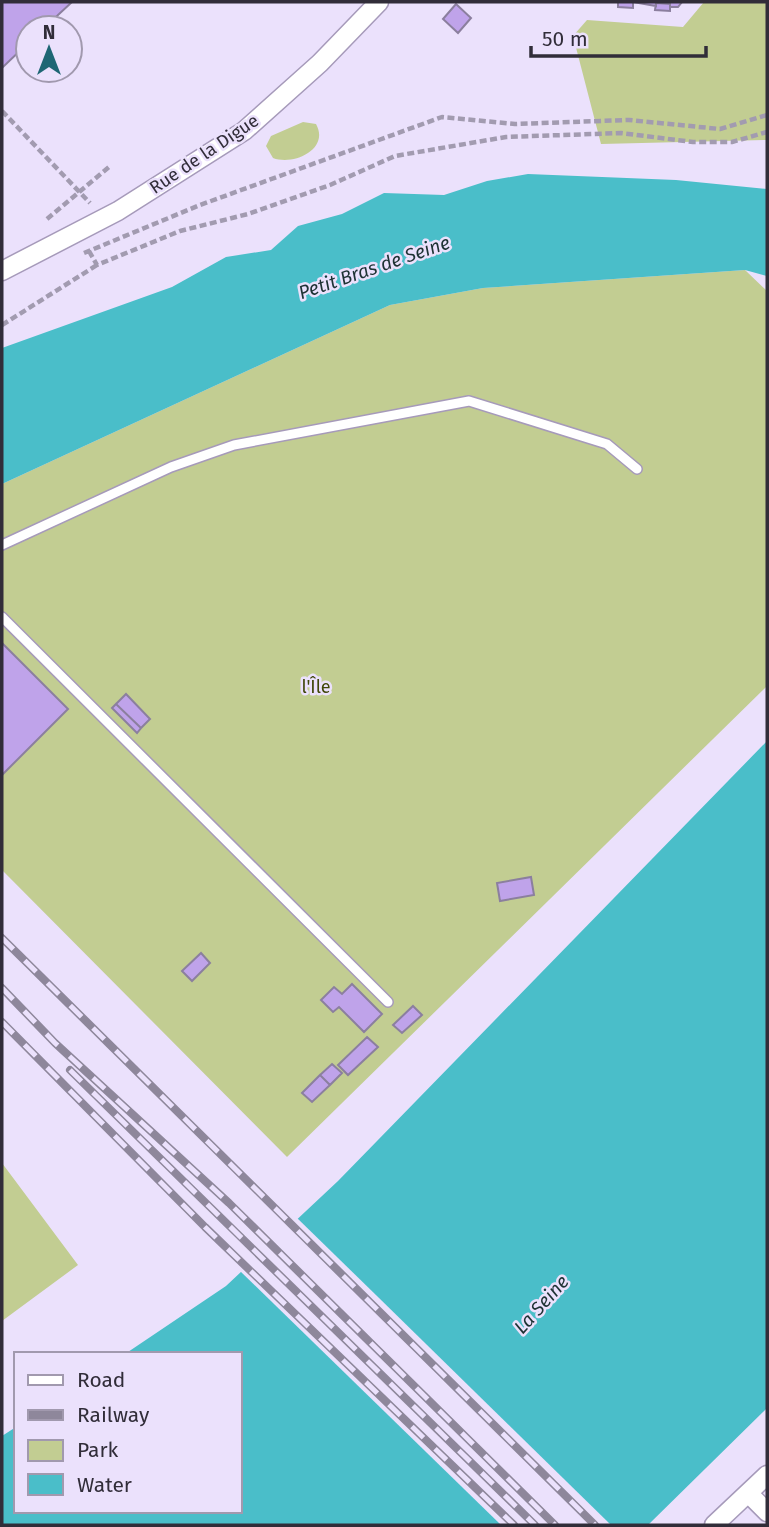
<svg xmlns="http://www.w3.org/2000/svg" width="769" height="1527" viewBox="0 0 769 1527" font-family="'Fira Sans',sans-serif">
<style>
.green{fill:#c2cd92}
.water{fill:#4abec9}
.pier{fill:#ebe1fc}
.building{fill:#bfa3ea;stroke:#8b7f9e;stroke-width:2}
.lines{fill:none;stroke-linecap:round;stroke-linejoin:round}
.service-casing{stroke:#a69aba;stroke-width:12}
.minor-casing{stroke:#a69aba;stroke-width:21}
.path{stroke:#a29bb0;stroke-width:4.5;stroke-dasharray:7 3.5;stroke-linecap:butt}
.service{stroke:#fff;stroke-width:9}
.minor{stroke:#fff;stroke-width:18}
.rail-casing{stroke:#8e879b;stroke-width:8}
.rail{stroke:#ebe1fc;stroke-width:5;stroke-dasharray:16;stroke-linecap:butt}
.labels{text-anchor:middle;stroke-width:5;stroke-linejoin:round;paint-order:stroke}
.street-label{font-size:18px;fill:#312d39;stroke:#ebe1fc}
.park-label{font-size:18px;fill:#40470a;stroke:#ebe1fc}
.water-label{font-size:19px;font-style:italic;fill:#1e3234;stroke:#ebe1fc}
</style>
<rect width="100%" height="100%" fill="#ebe1fc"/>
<path class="green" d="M704,2h63v138l-166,4 -28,-108 14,-16 96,7z
M303,122l13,2c14,25 -22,42 -43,34l-7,-12 5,-10z
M745,270l22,21v395l-480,471 -285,-287v-386l388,-179 93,-17z
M2,1163l76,102 -76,56z"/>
<path class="water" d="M528,174l148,6 91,9v87l-22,-6 -262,18 -93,17 -388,179v-136l170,-61 54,-30 45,-7 27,-24 44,-12 42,-21 60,2 43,-14z
M767,741v667l-119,117h-646v-89l14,-9v84h224v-157h-115l101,-68 112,-105z"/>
<path class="pier" d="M295,1216l82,80 234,229h-110l-262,-255z"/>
<path class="building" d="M2,2h70l-28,26h-16v15l-26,25z
M618,2h15v6l-15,-1z
M633,2h49l-4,5h-8v-3l-14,-1v3z
M656,3l14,1v7l-15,-1z
M456,4l15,14 -13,15 -15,-14z
M2,643l66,66 -66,66z
M126,694l24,25 -9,9 -25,-24z
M116,704l25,24 -4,5 -25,-25z
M531,877l3,18 -34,6 -3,-18z
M201,953l9,10 -18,18 -10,-10z
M352,984l30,30 -18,18 -25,-25 -6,5 -12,-12 13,-13 8,7z
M413,1006l9,9 -20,18 -9,-8z
M367,1037l11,10 -30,28 -10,-10z
M332,1064l10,9 -12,12 -10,-10z
M320,1075l10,10 -18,17 -10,-9z"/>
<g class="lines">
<g class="service-casing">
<path id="service" d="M2,545l169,-78 63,-22 235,-44 138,43 30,25
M2,617l386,385"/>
</g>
<g class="minor-casing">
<path id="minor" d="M2,271l116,-60 126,-80 76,-68 59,-61
M748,1493l19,19
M714,1525l53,-50"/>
</g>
<path class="path" d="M2,111l88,92
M47,219l62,-52
M89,251l8,14 83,-34 68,-17 82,-29 65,-29 111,-19 115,-4 72,9h39l35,-10
M84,253l116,-48 242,-88 73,7 114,-4 91,9 47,-14
M2,325l95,-60"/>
<use href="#service" class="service"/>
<use href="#minor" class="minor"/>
<g class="rail-casing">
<path id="rail" d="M2,938l593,587
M2,988l53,55 174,160 326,322
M2,1022l203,205 309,298
M70,1070l465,455"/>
</g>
<use href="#rail" class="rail"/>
</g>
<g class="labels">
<g class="street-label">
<text transform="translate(204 154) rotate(-34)" y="6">Rue de la Digue</text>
</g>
<g class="park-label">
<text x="316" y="693">l'Île</text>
</g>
<g class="water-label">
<text transform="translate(374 267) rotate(-19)" y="7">Petit Bras de Seine</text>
<text transform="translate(541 1304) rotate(-48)" y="7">La Seine</text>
</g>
</g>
<rect width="769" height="1527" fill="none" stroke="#312d39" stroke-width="7"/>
<rect x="14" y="1352" width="228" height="161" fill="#ebe1fc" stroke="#a199ae" stroke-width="2"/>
<rect x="28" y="1375" width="35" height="10" fill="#ffffff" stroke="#a199ae" stroke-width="2"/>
<text x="77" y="1387" font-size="21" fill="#312d39">Road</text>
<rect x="28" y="1410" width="35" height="10" fill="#8e879b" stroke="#a199ae" stroke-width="2"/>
<text x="77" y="1422" font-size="21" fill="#312d39">Railway</text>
<rect x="28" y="1440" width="35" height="21" fill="#c2cd92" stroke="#a199ae" stroke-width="2"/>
<text x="77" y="1457" font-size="21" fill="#312d39">Park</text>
<rect x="28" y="1474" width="35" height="21" fill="#4abec9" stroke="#a199ae" stroke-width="2"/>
<text x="77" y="1492" font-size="21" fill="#312d39">Water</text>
<g transform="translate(49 49)"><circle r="33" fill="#ebe1fc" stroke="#a199ae" stroke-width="2"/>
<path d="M0-5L12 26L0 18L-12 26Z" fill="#1e6674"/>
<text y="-10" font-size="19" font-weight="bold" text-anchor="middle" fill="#312d39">N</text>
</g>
<path d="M531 46v10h175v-10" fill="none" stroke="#312d39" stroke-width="3.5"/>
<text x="542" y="46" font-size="21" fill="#312d39" stroke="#ebe1fc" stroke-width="5" paint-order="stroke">50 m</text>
</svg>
